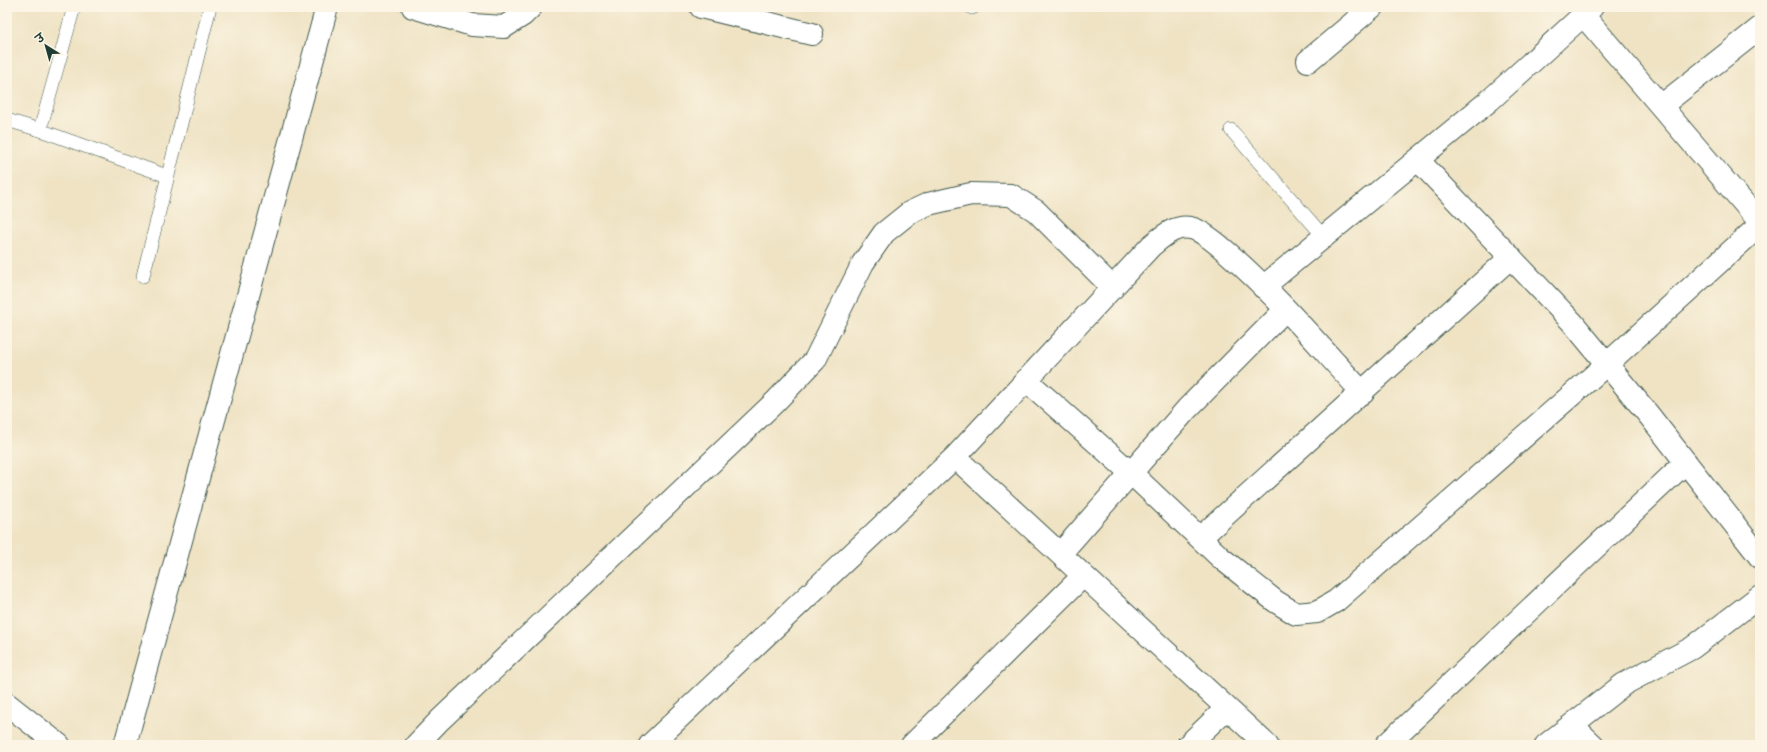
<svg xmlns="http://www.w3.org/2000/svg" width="1767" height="752" viewBox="0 0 1767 752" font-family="Delius,'Playpen Sans Deva',sans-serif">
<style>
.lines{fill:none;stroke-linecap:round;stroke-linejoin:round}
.service-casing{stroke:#3e564a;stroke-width:14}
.minor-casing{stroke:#3e564a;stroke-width:24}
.tertiary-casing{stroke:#3e564a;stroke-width:24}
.secondary-casing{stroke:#3e564a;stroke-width:24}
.service{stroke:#fff;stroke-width:13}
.minor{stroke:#fff;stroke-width:22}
.tertiary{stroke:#fff;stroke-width:22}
.secondary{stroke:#fff;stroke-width:22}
</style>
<rect width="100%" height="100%" fill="#fcf5e5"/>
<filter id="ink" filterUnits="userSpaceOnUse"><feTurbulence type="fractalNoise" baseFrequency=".025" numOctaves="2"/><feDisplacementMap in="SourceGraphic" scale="8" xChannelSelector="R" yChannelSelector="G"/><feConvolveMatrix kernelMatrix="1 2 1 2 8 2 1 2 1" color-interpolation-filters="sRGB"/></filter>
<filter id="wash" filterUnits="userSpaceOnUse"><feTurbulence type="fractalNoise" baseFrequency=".012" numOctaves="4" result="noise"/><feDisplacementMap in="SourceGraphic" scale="16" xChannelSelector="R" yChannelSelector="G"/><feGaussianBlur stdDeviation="0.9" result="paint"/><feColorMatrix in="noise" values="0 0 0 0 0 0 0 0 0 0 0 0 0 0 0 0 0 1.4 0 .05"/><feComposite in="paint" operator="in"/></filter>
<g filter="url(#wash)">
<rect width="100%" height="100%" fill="#efe3c4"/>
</g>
<g filter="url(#ink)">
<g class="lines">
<g class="service-casing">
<path id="service" d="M972,8l2,-1
M7,120l33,10 127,46
M40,130l34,-123
M1231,130l93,107
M143,276l67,-269"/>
</g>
<g class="minor-casing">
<path id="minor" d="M413,7l59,18 32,2 19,-12 8,-8
M701,7l111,27
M1583,15l177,207
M1308,61l64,-54
M1661,106l99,-78
M1418,160l154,162 76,92 112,143
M1263,287l227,-187 102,-93
M1026,380l105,93 90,85 54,43 21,13 21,-2 19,-11 271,-237 153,-139
M955,457l312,288
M1200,538l311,-281
M1060,554l127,-145 98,-99
M1572,725l21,20
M416,745l24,-25 335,-318 40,-42 48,-97 21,-30 25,-20 19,-9 43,-10 40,1 25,16 77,77
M650,745l305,-288 196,-211c12,-10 26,-23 43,-17 11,4 26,17 35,25 48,42 90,92 134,139
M912,745l171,-169
M1188,745l39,-37
M1386,745l300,-283
M1546,745l78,-61 68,-36 68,-52"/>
</g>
<g class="tertiary-casing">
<path id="tertiary" d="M7,704l52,41"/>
</g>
<g class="secondary-casing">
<path id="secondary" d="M125,745l202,-738"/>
</g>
<use href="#service" class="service"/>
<use href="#minor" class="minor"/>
<use href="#tertiary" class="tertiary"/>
<use href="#secondary" class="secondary"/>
</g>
</g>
<rect width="1767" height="752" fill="none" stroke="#fcf5e5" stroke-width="24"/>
<g transform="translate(46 46) rotate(323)" stroke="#fcf5e5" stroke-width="3" paint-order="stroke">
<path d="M0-3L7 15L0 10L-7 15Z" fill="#1f3d34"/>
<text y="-6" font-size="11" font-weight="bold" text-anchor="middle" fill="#1f3d34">उ</text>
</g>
</svg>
